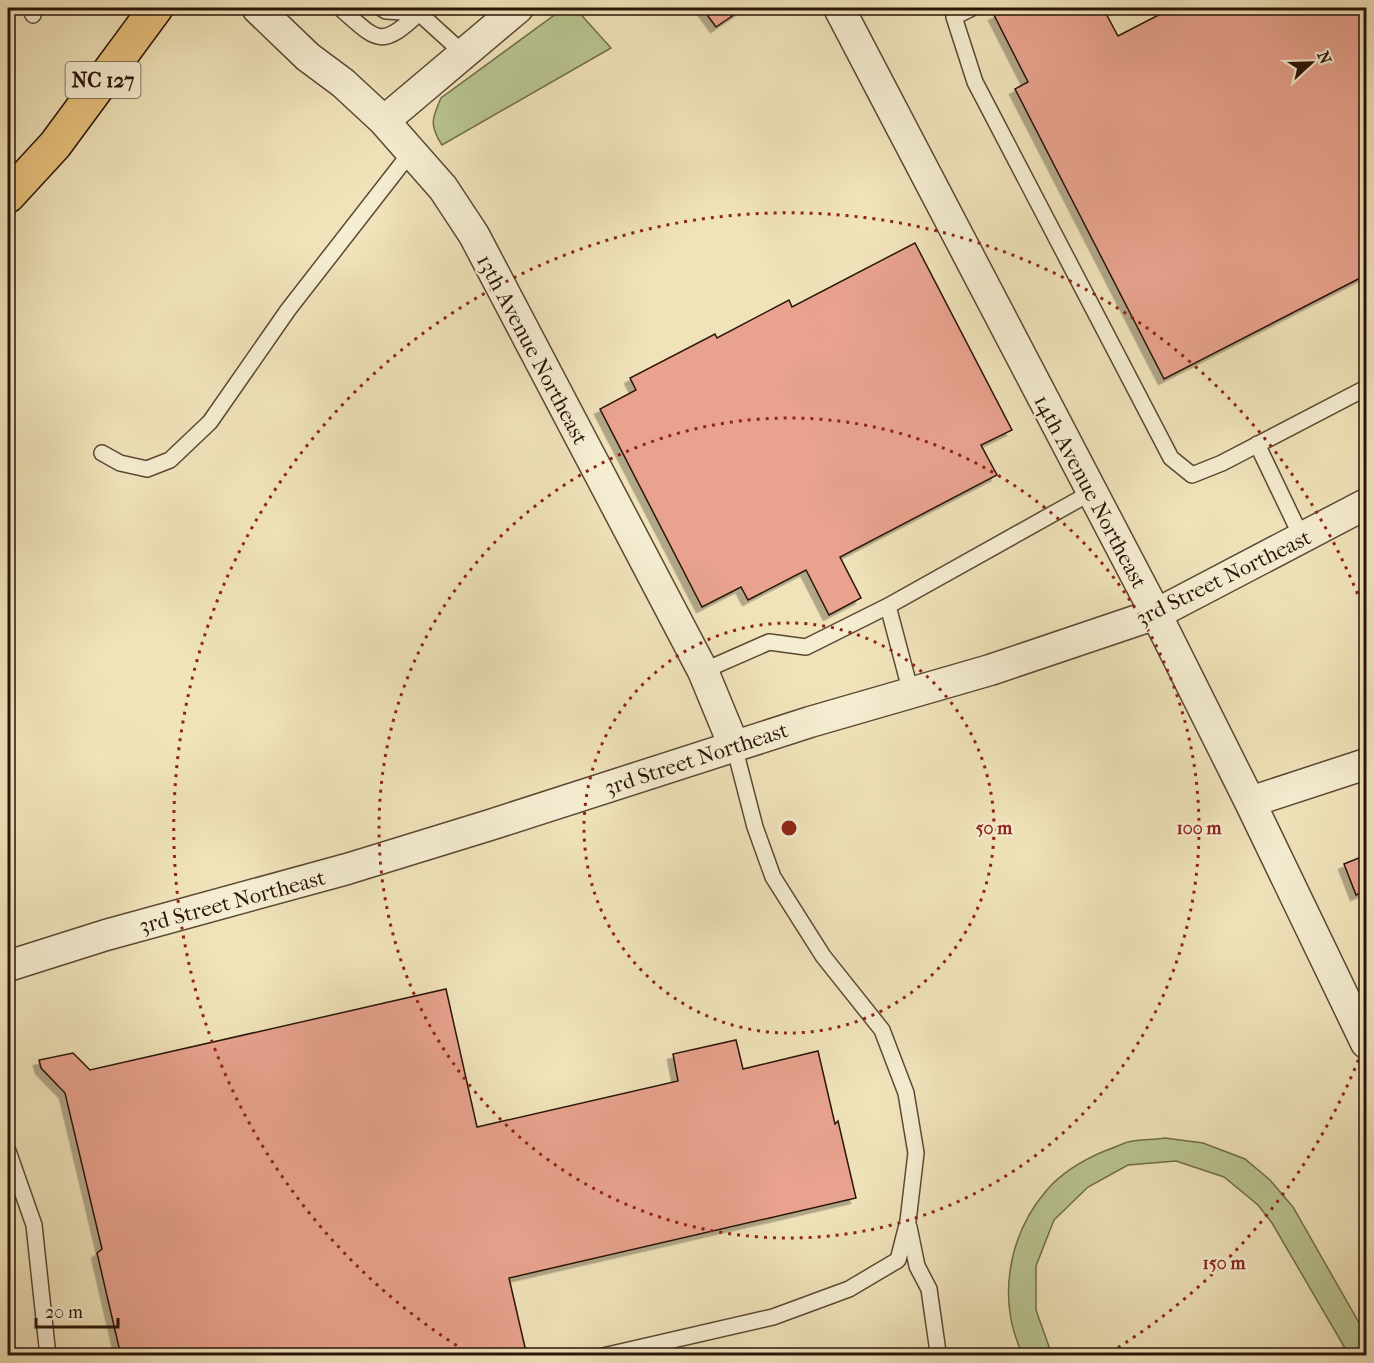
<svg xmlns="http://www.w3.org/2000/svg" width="1374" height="1363" viewBox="0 0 1374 1363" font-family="'IM FELL French Canon',serif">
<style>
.green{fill:#b8c491;stroke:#706c4c;stroke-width:1.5}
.building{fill:#e8a28e;stroke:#291408;stroke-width:1.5;filter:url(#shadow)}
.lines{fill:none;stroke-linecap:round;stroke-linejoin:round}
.lane-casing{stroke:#5b4834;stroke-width:18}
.street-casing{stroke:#5b4834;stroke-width:33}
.primary-casing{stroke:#291408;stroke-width:36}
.lane{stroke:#f5edd2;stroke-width:15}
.street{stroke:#f5edd2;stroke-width:30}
.primary{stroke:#e8c27d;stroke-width:33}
.ring{fill:none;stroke:#8f2418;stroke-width:3;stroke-dasharray:3 6}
.labels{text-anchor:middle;stroke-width:4.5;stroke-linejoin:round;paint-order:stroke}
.shield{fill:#f5edd2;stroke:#665545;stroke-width:1.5}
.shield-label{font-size:21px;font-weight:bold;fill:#291408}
.street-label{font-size:22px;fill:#291408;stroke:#f5edd2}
.centre{fill:#8f2418;stroke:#f5edd2;stroke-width:3}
.ring-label{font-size:18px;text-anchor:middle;font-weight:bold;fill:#8f2418;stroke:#f5edd2;stroke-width:4.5;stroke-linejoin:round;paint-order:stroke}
</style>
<defs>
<filter id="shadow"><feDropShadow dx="-5.5" dy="5.5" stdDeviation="0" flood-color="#0004"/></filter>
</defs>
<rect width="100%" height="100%" fill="#f0e3ba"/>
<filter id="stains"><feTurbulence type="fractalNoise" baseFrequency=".00333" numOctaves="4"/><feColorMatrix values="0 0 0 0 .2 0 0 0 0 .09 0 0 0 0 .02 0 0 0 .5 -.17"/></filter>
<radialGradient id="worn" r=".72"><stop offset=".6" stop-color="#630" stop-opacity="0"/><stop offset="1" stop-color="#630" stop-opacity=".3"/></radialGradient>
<path class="green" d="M564,8h11l36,40 -169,97c-13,-20 -10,-27 -1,-47z
M1165,1138l38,5 42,16 25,21 23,27 73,128v20h-17l-77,-132 -14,-18 -34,-28 -48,-16 -48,4 -40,22 -34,33 -18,46v44l16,45h-29c-26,-53 -16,-118 23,-164 15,-18 39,-32 61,-41 7,-2 14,-6 21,-8 11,-3 25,-2 37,-4z"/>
<path class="building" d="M702,8h42l-28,19z
M1008,8h95l15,28 54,-28h194v267l-202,104 -149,-290 13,-7 -34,-67z
M915,243l97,187 -31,15 16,30 -157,82 21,41 -32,17 -23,-45 -58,30 -7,-13 -39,20 -102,-198 36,-19 -6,-12 85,-44 2,4 72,-38 3,7z
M1366,855v36l-10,4 -12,-31z
M446,989l31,138 201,-46 -5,-27 63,-14 7,29 75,-18 17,73 3,-3 18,77 -347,80 18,78h-406l-24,-103 5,-4 -37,-156 -24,-25 -2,-8 34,-7 17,17z"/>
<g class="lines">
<g class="lane-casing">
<path id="lane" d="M30,8l3,7
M340,8c37,32 40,42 79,5
M381,8l5,3 33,2
M416,8l3,5 45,41
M972,8l-18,9 21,65 196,376 21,17 30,-12 144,-75
M1257,444l45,94
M102,453l18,10 27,6 23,-9 40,-38 78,-112 123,-158
M888,606l23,87
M703,671l66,-29 37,5 82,-41 204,-114
M8,1151l26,74 14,131
M909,1227l8,39 12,23 9,63 -2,4
M603,1356l170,-39 76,-28 49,-29 10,-39 8,-68 -10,-60 -24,-63 -59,-74 -50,-79 -18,-50 -21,-81"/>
</g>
<g class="street-casing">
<path id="street" d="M257,8l51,49 35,26 41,38 59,67 31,47 229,436 31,75
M839,8l317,606 94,188 116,241
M384,121l134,-113
M1250,802l116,-38
M8,966l98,-31 241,-66 143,-44 320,-103 180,-52 166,-56 210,-110"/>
</g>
<g class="primary-casing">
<path id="primary" d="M8,196l47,-51 101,-137"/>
</g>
<use href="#lane" class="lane"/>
<use href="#street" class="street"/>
<use href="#primary" class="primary"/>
</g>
<g class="ring">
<circle cx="789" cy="828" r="205"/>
<circle cx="789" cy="828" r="410"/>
<path d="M1365 1043A615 615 0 0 1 1106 1355M472 1355A615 615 0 1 1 1365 613"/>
</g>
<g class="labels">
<rect class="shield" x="65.5" y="62" width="75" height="36" rx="4.5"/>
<g class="shield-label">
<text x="103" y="87">NC 127</text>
</g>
<g class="street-label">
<text transform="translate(533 349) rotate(62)" y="8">13th Avenue Northeast</text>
<text transform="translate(1091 491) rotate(62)" y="8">14th Avenue Northeast</text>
<text transform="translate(1223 577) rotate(-26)" y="8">3rd Street Northeast</text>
<text transform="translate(696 758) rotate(-18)" y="8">3rd Street Northeast</text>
<text transform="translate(232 901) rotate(-15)" y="8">3rd Street Northeast</text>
</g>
</g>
<circle cx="789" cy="828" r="9" class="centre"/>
<g class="ring-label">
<text x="994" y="834">50 m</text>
<text x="1199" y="834">100 m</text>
<text x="1224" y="1269">150 m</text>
</g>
<rect width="1374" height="1363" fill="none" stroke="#f0e3ba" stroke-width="30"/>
<rect x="9" y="9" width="1356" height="1345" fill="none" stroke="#291408" stroke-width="3"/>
<rect x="15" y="15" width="1344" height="1333" fill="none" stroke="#291408" stroke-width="1.5"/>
<g transform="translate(1311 63) rotate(68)" stroke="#f5edd2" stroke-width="4.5" paint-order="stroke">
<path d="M0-4.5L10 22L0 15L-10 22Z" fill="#291408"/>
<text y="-9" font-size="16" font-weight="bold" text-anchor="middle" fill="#291408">N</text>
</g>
<path d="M36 1318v9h82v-9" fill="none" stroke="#291408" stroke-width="3"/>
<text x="45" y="1318" font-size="18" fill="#291408" stroke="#f5edd2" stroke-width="4.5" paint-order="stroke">20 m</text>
<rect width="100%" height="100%" filter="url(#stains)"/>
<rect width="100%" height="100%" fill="url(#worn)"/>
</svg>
